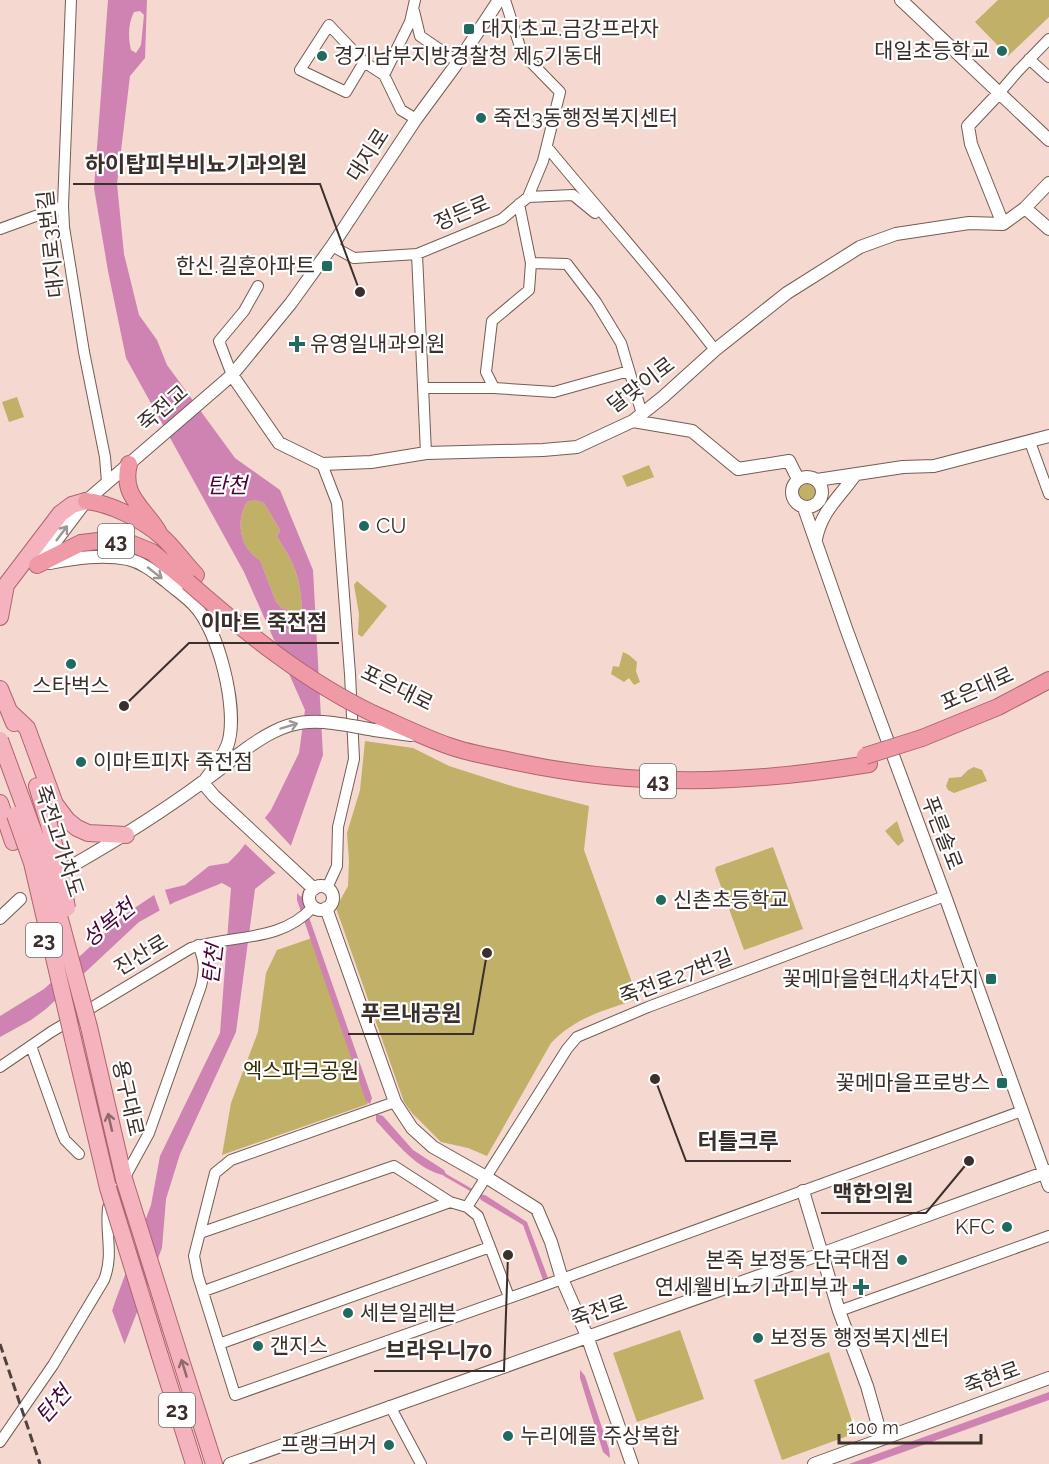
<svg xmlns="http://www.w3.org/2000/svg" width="1049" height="1464" viewBox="0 0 1049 1464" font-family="Raleway,'Noto Sans KR',sans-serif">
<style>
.green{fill:#c1b067}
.water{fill:#cf83b3;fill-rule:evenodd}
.pier{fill:#f5d8cf}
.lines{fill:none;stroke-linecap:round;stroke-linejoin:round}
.stream{stroke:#cf83b3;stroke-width:3}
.minor-casing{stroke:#755d54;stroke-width:12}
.tertiary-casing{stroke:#755d54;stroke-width:14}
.primary-casing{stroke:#ae646e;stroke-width:18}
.trunk-casing{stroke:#ae646e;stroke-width:18}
.minor{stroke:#fff;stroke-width:10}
.tertiary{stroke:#fff;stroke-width:12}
.primary{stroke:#f4b3be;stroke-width:16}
.trunk{stroke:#f09aa8;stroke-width:16}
.rail{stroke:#50433e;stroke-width:3;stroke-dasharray:9 4.5;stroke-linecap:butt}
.tertiary-bridge-casing{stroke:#755d54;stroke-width:14;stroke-linecap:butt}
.primary-bridge-casing{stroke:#ae646e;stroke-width:18;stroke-linecap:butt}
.trunk-bridge-casing{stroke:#ae646e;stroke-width:18;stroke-linecap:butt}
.tertiary-bridge{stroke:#fff;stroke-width:12}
.primary-bridge{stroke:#f4b3be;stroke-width:16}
.trunk-bridge{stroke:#f09aa8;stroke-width:16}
.oneway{stroke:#9c9795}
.oneway2{stroke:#8e6a6d}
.poi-dot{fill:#216a60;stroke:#fff;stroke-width:2}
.labels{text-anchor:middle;stroke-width:4.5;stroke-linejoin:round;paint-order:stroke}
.shield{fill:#fff;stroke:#756d6b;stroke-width:1.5}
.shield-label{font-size:20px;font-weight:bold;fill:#3a2f2b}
.poi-label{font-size:21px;fill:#3a2f2b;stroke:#fff;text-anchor:start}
.street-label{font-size:21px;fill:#3a2f2b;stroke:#fff}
.park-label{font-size:21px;fill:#322a02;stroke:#fff}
.water-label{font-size:22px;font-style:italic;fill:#4a0538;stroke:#fff}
.leader{fill:none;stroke:#3a2f2b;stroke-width:2}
.callout-dot{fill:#3a2f2b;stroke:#fff;stroke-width:2}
.callout-label{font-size:22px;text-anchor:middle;font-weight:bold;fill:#3a2f2b;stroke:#fff;stroke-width:4.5;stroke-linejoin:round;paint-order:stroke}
</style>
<rect width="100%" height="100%" fill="#f5d8cf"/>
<path class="green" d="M998,0h51v17l-41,39 -33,-34z
M17,397l7,20 -15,5 -7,-20z
M649,465l5,12 -27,10 -5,-11z
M798 492a9 9 0 1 1 18 0a9 9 0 1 1-18 0Z
M255,500l9,3 16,27 -3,7c18,27 23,40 25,72l-8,3 -12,-4 -6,-6 -16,-42c-20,-11 -25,-39 -13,-58z
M357,581l30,25 -25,31 -4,-3 1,-20 -5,-29z
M623,652l6,3 8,7 -1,9 4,11 -6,3 -5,-7 -5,4 -13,-8 2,-8 6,1z
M365,741l48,7 36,18 66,21 74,19 -5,44 54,149c-33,11 -62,18 -87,44l-64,113 -19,-8 -27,-6 -29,-29 -8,-11 -68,-194 12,-22 1,-25 -2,-28 13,-43z
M974,767l8,3 5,11 -33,12 -6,-3 -2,-4 3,-8 12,-1 7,-7z
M897,821l7,20 -6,5 -13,-15z
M773,847l30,82 -59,21 -29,-80 1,-3z
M312,938l56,166 -146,51 9,-52 27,-71 8,-59 11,-23z
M680,1330l24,69 -67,23 -24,-69z
M829,1352l27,81 -74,27 -28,-80z"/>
<path class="water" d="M108,0h39l-2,58 -15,18 -13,108 7,70 15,61 18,25 10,25 68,93 45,32 33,80 10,185 -34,96 7,7 13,18 -6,24 69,198 -2,6 -4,-3 -69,-201v-17l-22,-10 -20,16 -19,143 -56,122 -14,45 -4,49 -55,141 -23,5 31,-92 36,-97 9,-49 60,-123 11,-145 -9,-5 -47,19 -36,20 -93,87 -15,11 -31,17v-21l44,-27 83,-76 33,-22 25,-6 24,-19 19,-3 11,-11 32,-42 28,-57 6,-43 -61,-138 -118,-214 -18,-87 -14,-83zM140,11l4,4 -3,30 -5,8 -5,-3c-3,-13 -3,-26 3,-38zM255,500l9,3 16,27 -3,7c18,27 23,40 25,72l-8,3 -12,-4 -6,-6 -16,-42c-20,-11 -25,-39 -13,-58z
M376,1114l7,2 30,34 31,20 3,6c-30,-5 -51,-34 -71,-55z
M478,1194l7,1 42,27 21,56 -1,4 -4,-2 -20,-55 -42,-25z
M580,1370l5,6 24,73 1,9 -7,-6 -23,-74z
M1049,1392v8l-179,64h-21z"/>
<path class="pier" d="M263,816l30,32 -1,2 7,6 11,16 -9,25 -7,-7v-5l-11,-5 -40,-38z
M164,887l7,21 -10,6 -8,-22z
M110,1305l16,43 -17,43 -59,73h-35l66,-71z"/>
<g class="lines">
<path class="stream" d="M445,1175l28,16"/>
<g class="minor-casing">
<path id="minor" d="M71,0l-8,206 1,21 20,125 21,105 2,25
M415,0l-5,22 -26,53 17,35 15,9
M414,11l6,25 38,26
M1029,59l20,18
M364,62l-18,30 -46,-22 29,-45 35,37 20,13
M1000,92l18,-21 31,-32
M547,147c56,68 115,133 168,203
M528,197l45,-2 22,18
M519,204l12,59 36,1 29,38 25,41 21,71
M0,229l63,-23
M332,246l22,12 63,-4 85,-35 26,-22 15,-36 17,-69 -38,-39 -17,-53
M417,254l9,199
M531,263l-2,27 -37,31 -6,51 8,16 60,4 75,-21
M232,375l-13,-34 25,-30 14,-25
M423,388h71
M1030,442l19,52
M322,464l15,39 13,171 4,85 -16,68 -1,39 -10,22
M31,1046l31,87 3,7 14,14
M0,1067l51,-35 140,-84c42,-14 89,-5 122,-41
M395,1102l-164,58 -16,13 -21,83 4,20 37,119 305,-108 482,-176
M200,1233l194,-67 56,36
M490,1247l19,50
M204,1291l246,-89 17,5 100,-158 10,-12 71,-30 297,-111
M839,1311l210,-75
M219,1344l271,-97 -12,-31 -11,-9
M390,1406l31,58
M0,1442l53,-77 51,-85c10,-26 1,-45 4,-72l41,-75 52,-147c4,-16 4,-25 -3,-41"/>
</g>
<g class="tertiary-casing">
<path id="tertiary" d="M901,0l148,140
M1000,92l-32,34 3,18 32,80
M1025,208l24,21
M232,375l47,68 43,21 49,-2 55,-9 117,-3 34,-3 56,-26 30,-24 52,-47 72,-57 73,-46 36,-13 73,-11 34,1 22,-16 24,-25
M633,421l59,10 46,38 51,-8 9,18
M792 492a15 15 0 1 1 30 0a15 15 0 1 1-30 0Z
M817,480l86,-13 31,-1 115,-30
M804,508l43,123 98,265 104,290
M816,539c6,-29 23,-41 39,-64
M40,562l46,-61 146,-126 59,-72 41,-57 84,-127 42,-57 41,-62
M50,563c26,-5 52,-9 78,-4 16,4 27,14 39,23 9,8 20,15 28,24 24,26 42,100 34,134 -3,15 -18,31 -26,43
M374,730l37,5
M203,783l11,13 100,93
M68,868c60,-34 117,-70 171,-114
M309 898a12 12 0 1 1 24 0a12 12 0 1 1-24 0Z
M326,908l69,194 17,26 21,19 53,30 51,32 14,33 11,37 25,57 45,128
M0,918l20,-19
M803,1191l36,120 28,75 15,53
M230,1464l591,-210 228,-83
M814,1464l235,-86"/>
</g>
<g class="primary-casing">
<path id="primary" d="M0,617l6,-32 54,-71 12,-9 14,-4
M0,689l14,34
M10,712l17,16 28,76 12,16 10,8 11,5 38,2
M37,786l12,39
M0,803l13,39
M89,1027l35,152
M73,1039l35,149
M171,1329l43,135
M160,1356l34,108"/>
</g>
<g class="trunk-casing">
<path id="trunk" d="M129,464c-8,31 13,42 29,67
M86,501c24,2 57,19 75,35 13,11 23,27 35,39
M37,565l44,-22 26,-3 23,3 22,9 36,30
M374,714c25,11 49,23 75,32 22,8 45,11 67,16 122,26 230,22 353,2
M922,738l76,-31 51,-27"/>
</g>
<use href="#minor" class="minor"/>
<use href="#tertiary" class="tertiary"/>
<use href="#primary" class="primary"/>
<use href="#trunk" class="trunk"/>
<path class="rail" d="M0,1344l40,120"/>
<g class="tertiary-bridge-casing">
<path id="tertiary-bridge" d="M239,754c53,-40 72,-36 135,-24"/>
</g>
<g class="primary-bridge-casing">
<path id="primary-bridge" d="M0,740l44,120 45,167
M15,815l17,48 41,176
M49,825l10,38 8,45
M124,1179l47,150
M108,1188l52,168"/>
</g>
<g class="trunk-bridge-casing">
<path id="trunk-bridge" d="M188,582c57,50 117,99 186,132
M865,756l57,-18"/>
</g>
<use href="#tertiary-bridge" class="tertiary-bridge"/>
<use href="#primary-bridge" class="primary-bridge"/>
<use href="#trunk-bridge" class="trunk-bridge"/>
</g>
<defs><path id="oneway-shaft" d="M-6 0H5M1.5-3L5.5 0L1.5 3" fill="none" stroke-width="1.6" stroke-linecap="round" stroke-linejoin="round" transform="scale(1.5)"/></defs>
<g class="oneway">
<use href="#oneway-shaft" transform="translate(62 533) rotate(-53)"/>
<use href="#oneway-shaft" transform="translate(155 573) rotate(38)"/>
<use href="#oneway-shaft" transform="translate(289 726) rotate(-17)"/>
</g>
<g class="oneway2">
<use href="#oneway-shaft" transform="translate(110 1122) rotate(-103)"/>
<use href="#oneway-shaft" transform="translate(184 1368) rotate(-107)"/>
</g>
<g class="poi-dot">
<rect x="463" y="23" width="12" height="12" rx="3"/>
<circle cx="1002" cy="51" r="6"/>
<circle cx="322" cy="56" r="6"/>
<circle cx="481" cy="118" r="6"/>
<rect x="321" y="260" width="12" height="12" rx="3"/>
<path d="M294 335h6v6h6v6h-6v6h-6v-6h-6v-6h6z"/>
<circle cx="364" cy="526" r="6"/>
<circle cx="71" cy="664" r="6"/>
<circle cx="81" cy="762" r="6"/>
<circle cx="661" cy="900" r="6"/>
<rect x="985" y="973" width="12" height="12" rx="3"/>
<rect x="996" y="1077" width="12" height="12" rx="3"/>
<circle cx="1007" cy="1227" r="6"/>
<circle cx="902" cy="1260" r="6"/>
<path d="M858 1278h6v6h6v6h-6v6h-6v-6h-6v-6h6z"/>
<circle cx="348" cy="1313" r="6"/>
<circle cx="758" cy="1338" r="6"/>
<circle cx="258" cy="1346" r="6"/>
<circle cx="508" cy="1436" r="6"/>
<circle cx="389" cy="1445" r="6"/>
</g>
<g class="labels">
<g class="shield">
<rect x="98" y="524" width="36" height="34" rx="4.5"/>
<rect x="640" y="764" width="36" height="34" rx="4.5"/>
<rect x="26" y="923" width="36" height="34" rx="4.5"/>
<rect x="159" y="1393" width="36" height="34" rx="4.5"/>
</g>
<g class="shield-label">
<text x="116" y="548">43</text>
<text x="658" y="788">43</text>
<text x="44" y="947">23</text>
<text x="177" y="1417">23</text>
</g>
<g class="poi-label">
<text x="481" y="36">대지초교.금강프라자</text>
<text x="990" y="58" text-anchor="end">대일초등학교</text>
<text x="334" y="63">경기남부지방경찰청 제5기동대</text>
<text x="493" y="125">죽전3동행정복지센터</text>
<text x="315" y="273" text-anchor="end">한신.길훈아파트</text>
<text x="310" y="351">유영일내과의원</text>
<text x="376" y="533">CU</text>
<text x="71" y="693" text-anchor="middle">스타벅스</text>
<text x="93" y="769">이마트피자 죽전점</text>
<text x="673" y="907">신촌초등학교</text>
<text x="979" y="986" text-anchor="end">꽃메마을현대4차4단지</text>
<text x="990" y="1090" text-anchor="end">꽃메마을프로방스</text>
<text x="995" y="1234" text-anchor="end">KFC</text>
<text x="890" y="1267" text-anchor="end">본죽 보정동 단국대점</text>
<text x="848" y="1294" text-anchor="end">연세웰비뇨기과피부과</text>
<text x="360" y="1320">세븐일레븐</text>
<text x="770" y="1345">보정동 행정복지센터</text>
<text x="270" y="1353">갠지스</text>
<text x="520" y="1443">누리에뜰 주상복합</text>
<text x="377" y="1452" text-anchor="end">프랭크버거</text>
</g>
<g class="street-label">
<text transform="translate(368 155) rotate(-57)" y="7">대지로</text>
<text transform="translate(462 213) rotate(-23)" y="7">정든로</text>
<text transform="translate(51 244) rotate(-96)" y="7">대지로3번길</text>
<text transform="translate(641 385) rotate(-37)" y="7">달맞이로</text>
<text transform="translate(163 408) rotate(-41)" y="7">죽전교</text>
<text transform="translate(397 688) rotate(26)" y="7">포은대로</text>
<text transform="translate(977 689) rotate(-24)" y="7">포은대로</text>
<text transform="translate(942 833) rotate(69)" y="7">푸른솔로</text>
<text transform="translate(59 841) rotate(72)" y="7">죽전고가차도</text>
<text transform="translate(141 955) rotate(-31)" y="7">진산로</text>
<text transform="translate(676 977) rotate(-21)" y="7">죽전로27번길</text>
<text transform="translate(128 1098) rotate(77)" y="7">용구대로</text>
<text transform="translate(599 1311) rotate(-19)" y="7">죽전로</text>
<text transform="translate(992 1378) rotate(-20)" y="7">죽현로</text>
</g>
<g class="park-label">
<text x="301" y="1078">엑스파크공원</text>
</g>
<g class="water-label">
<text x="227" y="493">탄천</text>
<text transform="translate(108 923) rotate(-39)" y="8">성복천</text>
<text transform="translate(212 964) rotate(-83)" y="8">탄천</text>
<text transform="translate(53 1404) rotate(-48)" y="8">탄천</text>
</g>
</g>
<path class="leader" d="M360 292L320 184H73M124 706L189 643H339M487 953L473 1034H348M655 1079L686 1161H791M969 1161L926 1213H821M508 1255L504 1371H374"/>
<g class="callout-dot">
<circle cx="360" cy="292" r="6"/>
<circle cx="124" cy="706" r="6"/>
<circle cx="487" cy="953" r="6"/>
<circle cx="655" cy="1079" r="6"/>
<circle cx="969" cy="1161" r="6"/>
<circle cx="508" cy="1255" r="6"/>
</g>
<g class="callout-label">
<text x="196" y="172">하이탑피부비뇨기과의원</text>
<text x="264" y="630">이마트 죽전점</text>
<text x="411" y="1021">푸르내공원</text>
<text x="738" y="1149">터틀크루</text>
<text x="873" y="1201">맥한의원</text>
<text x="439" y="1358">브라우니70</text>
</g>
<path d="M839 1434v9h142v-9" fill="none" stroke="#3a2f2b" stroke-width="3"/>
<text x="848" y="1434" font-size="18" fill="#3a2f2b" stroke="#ffffff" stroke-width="4.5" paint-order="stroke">100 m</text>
</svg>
